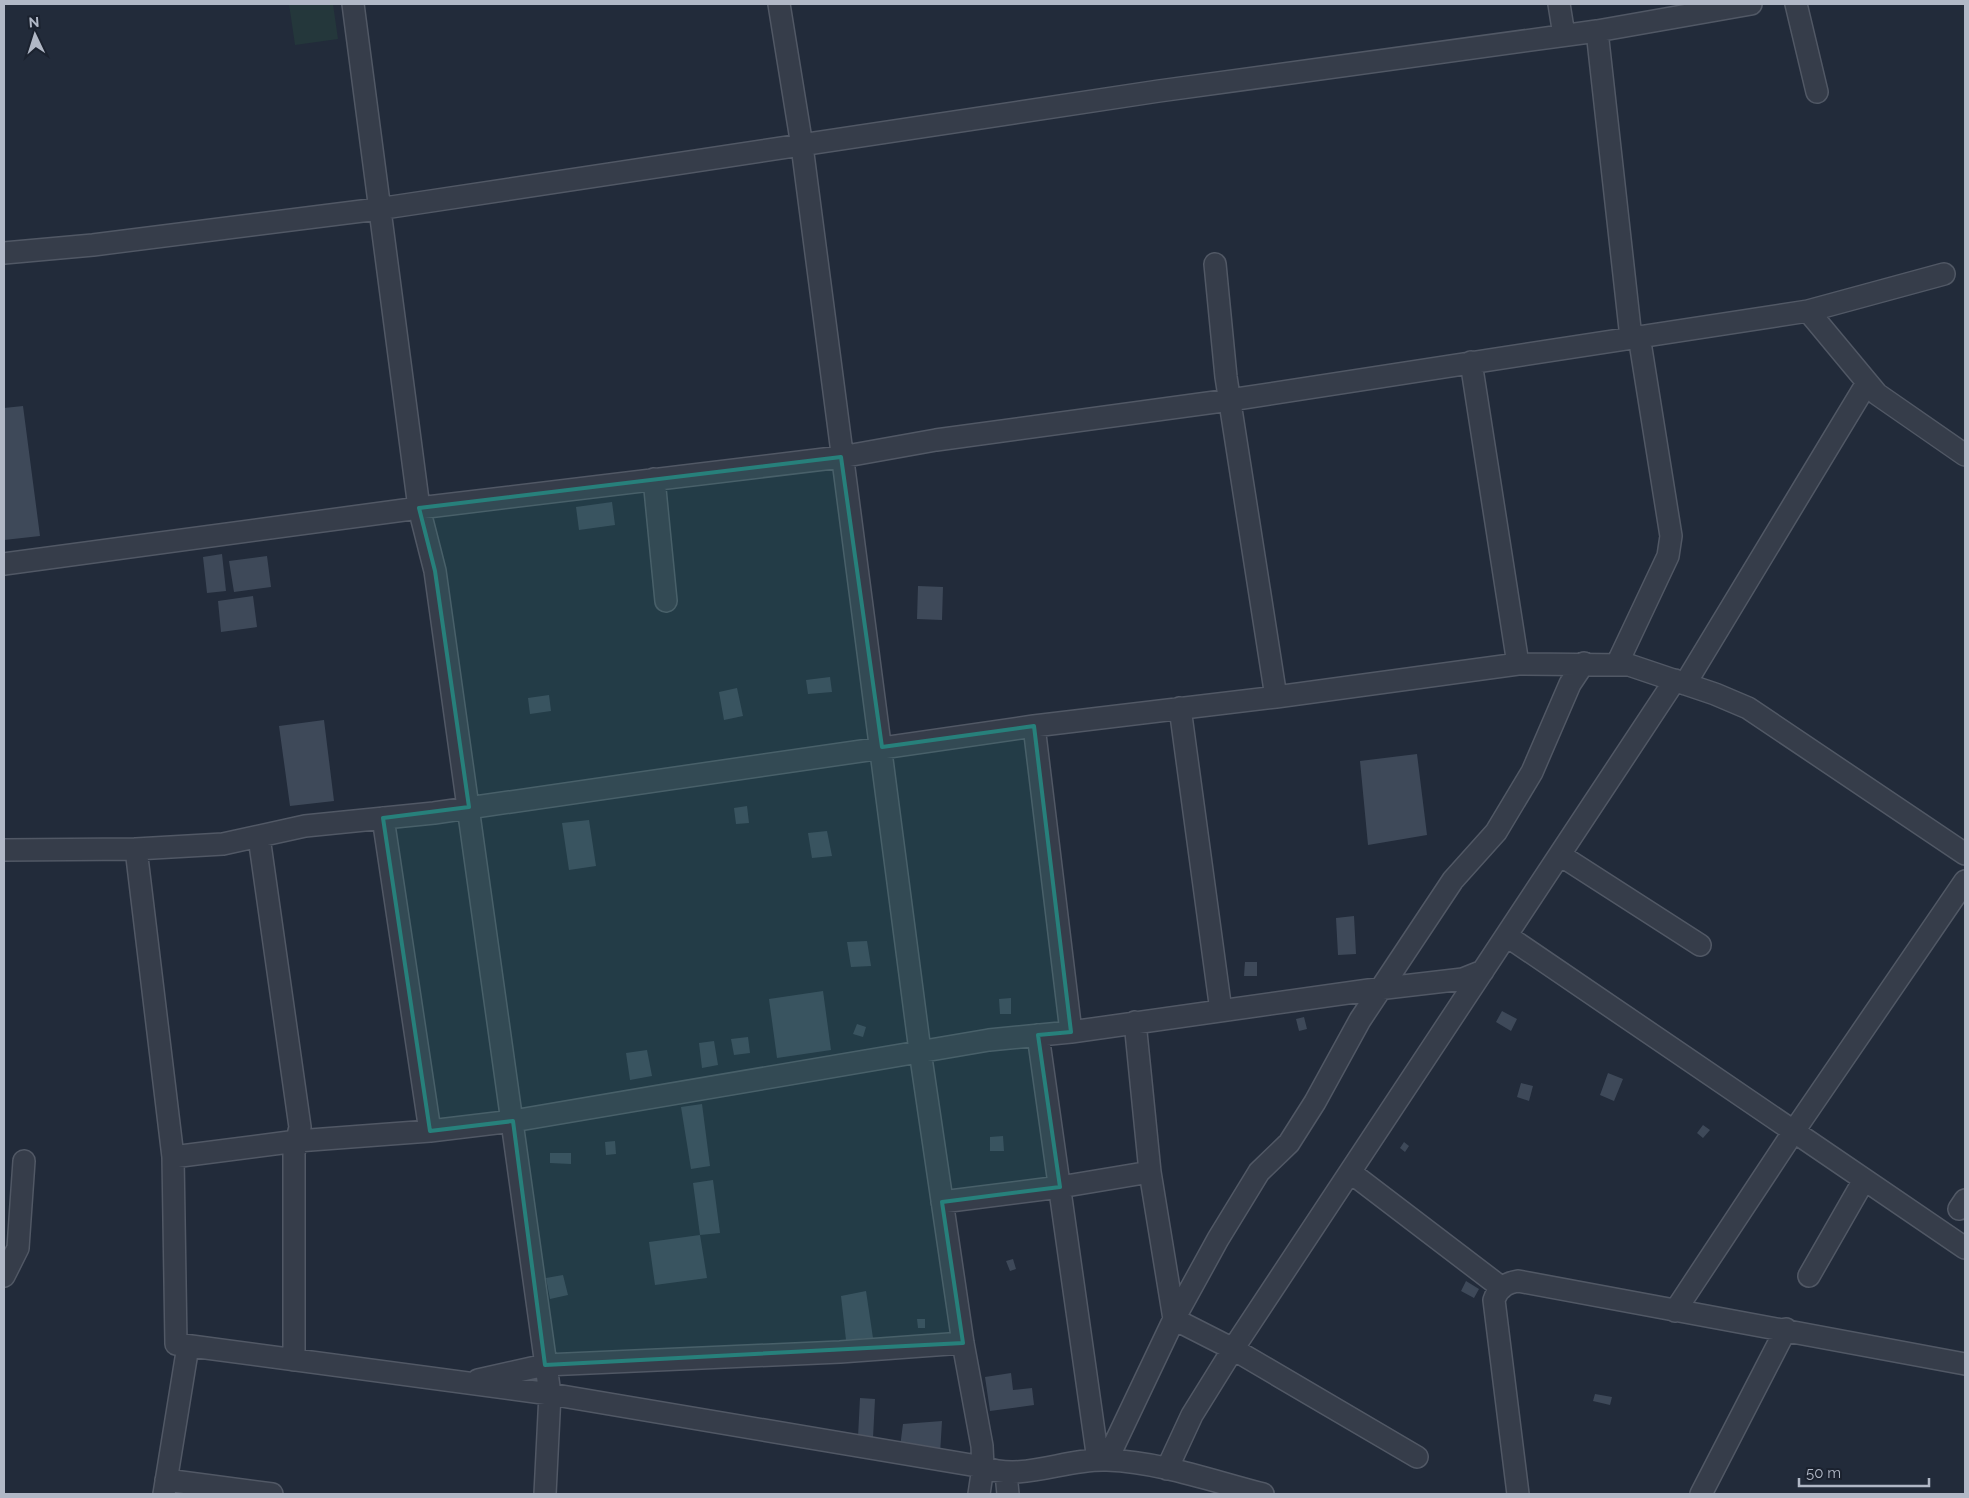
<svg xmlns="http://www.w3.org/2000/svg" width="1969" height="1498" viewBox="0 0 1969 1498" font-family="Raleway,sans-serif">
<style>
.green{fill:#24373b}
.building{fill:#3e4959}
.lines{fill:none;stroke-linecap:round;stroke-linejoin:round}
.minor-casing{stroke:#515865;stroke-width:24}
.minor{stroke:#363d4a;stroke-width:21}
.marked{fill:#27807b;fill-opacity:0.2;stroke:#27807b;stroke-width:4;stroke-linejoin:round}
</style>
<rect width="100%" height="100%" fill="#222b3a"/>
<path class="green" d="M289,4h44l5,35 -43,6z"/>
<path class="building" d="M23,406l17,130 -36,4v-132z
M612,502l3,23 -36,5 -3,-23z
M222,554l4,37 -19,2 -4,-36z
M267,556l4,31 -37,5 -5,-31z
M918,586l25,1 -1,33 -25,-1z
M253,596l4,31 -36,5 -3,-31z
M830,677l2,15 -24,2 -2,-14z
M737,688l6,28 -19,4 -5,-28z
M549,695l2,16 -21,3 -2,-16z
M324,720l10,81 -44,5 -11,-80z
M1417,754l10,81 -59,10 -8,-84z
M747,806l2,17 -13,1 -2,-16z
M589,820l7,46 -27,4 -7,-47z
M827,831l5,25 -20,2 -4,-25z
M1354,916l2,38 -18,1 -2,-37z
M867,941l4,25 -20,1 -4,-25z
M1245,962h12v14h-13z
M823,991l8,59 -54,8 -8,-59z
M1011,998v16h-11l-1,-15z
M1502,1011l15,8 -6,12 -15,-9z
M1304,1017l3,12 -8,2 -3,-12z
M857,1024l9,3 -3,10 -10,-3z
M748,1037l2,16 -16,2 -3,-16z
M714,1041l4,24 -16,3 -3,-25z
M647,1050l5,26 -22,4 -4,-27z
M1608,1073l15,6 -9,22 -14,-6z
M1521,1083l12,3 -4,15 -12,-4z
M702,1104l8,62 -19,3 -10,-62z
M1703,1125l7,5 -7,8 -6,-5z
M1003,1136l1,15h-14v-14z
M615,1141l1,13 -10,1 -1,-13z
M1404,1142l5,4 -4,6 -5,-4z
M550,1153h21v11l-21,-1z
M713,1180l7,53 -20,2 -7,-52z
M700,1235l7,43 -52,7 -6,-43z
M1013,1259l3,10 -6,2 -4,-10z
M563,1275l5,20 -18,4 -4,-21z
M1466,1281l13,8 -5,9 -13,-7z
M866,1291l7,47 -27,2 -5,-44z
M917,1319h8v9h-7z
M1011,1373l2,17 19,-2 2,17 -44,6 -5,-34z
M1595,1394l17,3 -2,8 -17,-4z
M860,1398l15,1 -2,39 -15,-1z
M942,1421l-2,33 -40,-7 3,-23z"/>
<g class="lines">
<g class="minor-casing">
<path id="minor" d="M353,4l66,504 16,63 115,823 -5,100
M779,4l23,142 118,905 43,292 19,103 1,21 -4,27
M1559,4l5,31
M1796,4l21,88
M1597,31l34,307
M4,253l89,-8 285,-36 781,-118 438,-60 154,-27
M1215,264l11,113 50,320
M1808,311l69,83 88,61
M1471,362l47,302
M654,479l12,122
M4,564l415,-56 422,-51 95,-17 294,-40 578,-89 136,-37
M1617,664l51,-108 3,-20 -32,-200
M1685,684l182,-301
M1180,708l41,303
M1034,726l37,306
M383,818l47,313
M259,837l41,290 -6,26v207
M136,849l37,308 3,187 374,50 433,73c40,15 82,-9 124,-7 53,2 105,21 156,34
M4,850l132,-1 87,-5 82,-18 129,-13 600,-87 242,-29 242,-33 111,1 86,29 33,14 217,146
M1560,855l140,90
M1507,936l458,312
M1135,1022l15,150 24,147 59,30 184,108
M1038,1035l60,425
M173,1157l124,-16 133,-10 83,-10 476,-81 82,-8 298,-42 94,-11 20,-8
M1350,1172l152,116
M942,1202l118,-15 90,-15
M1959,1209l6,-9
M4,1276l14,-28 6,-87
M1809,1276l55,-96
M1675,1311l119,-180 171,-250
M478,1380l67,-15 295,-13 123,-9
M1107,1460l67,-141 44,-80 41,-67 30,-29 26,-41 45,-82 93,-140 43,-48 36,-60 38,-88 14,-21
M1167,1469l25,-54 41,-66 442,-669
M1006,1473l2,21
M166,1480l106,14
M164,1494l24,-148
M1518,1494l-24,-194c4,-12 12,-17 24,-19 149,29 298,54 447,83
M1701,1494l85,-165"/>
</g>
<use href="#minor" class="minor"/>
</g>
<path class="marked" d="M841,457l41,290 152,-21 37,306 -33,3 22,152 -118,15 21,141 -418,22 -32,-244 -83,10 -47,-313 86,-11 -34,-236 -16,-63z"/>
<rect width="1969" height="1498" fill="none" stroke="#b1b8c6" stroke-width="10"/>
<g transform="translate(35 35) rotate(356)" stroke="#1b222f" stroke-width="4" paint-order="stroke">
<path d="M0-4L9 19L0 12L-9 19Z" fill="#b1b8c6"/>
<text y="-8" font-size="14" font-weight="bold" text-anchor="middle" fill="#b1b8c6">N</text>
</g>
<path d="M1799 1478v8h130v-8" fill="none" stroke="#b1b8c6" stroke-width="2.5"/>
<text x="1806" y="1478" font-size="15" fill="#b1b8c6" stroke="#1b222f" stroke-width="4" paint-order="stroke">50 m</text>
</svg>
